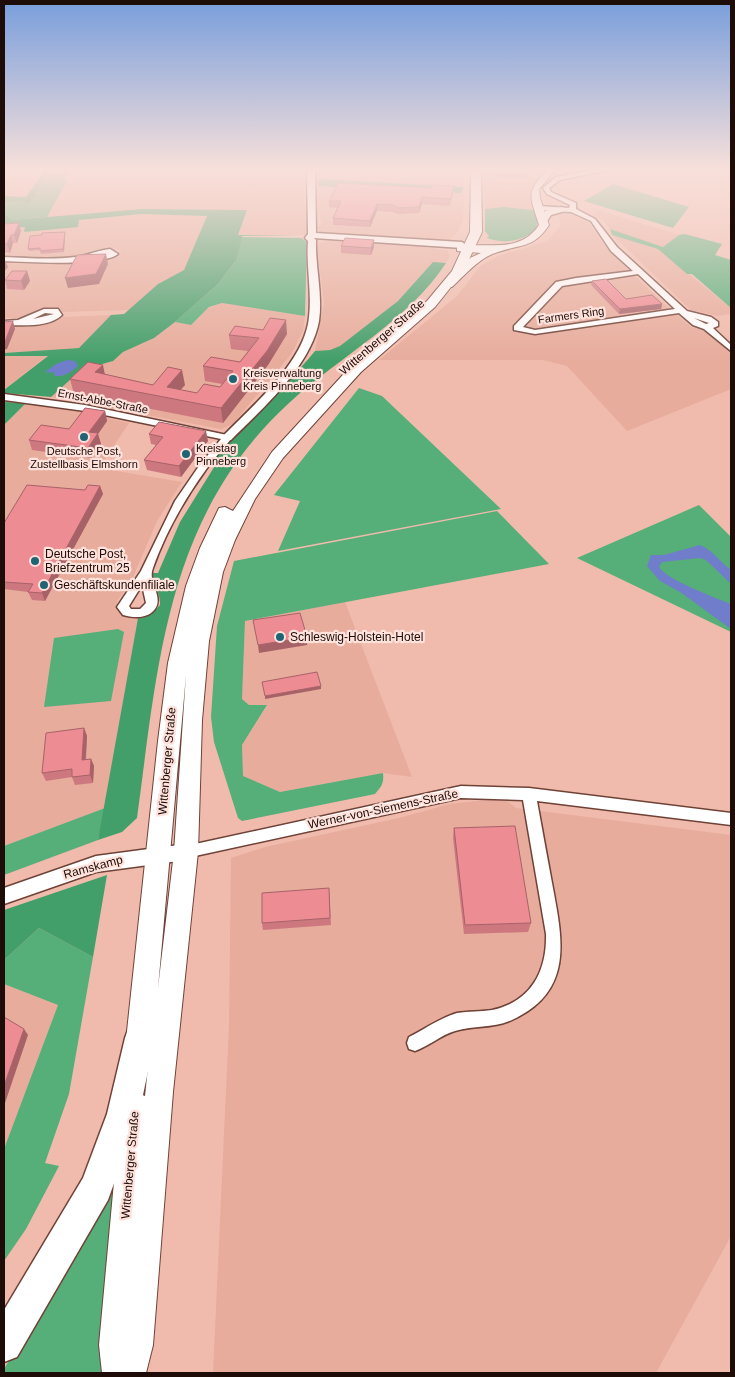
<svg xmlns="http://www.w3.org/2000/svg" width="735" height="1377" viewBox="0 0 735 1377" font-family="Arial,sans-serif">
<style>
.built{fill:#e7ac9c}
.green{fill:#56ae79}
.forest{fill:#439f6a}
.water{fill:#707dcb}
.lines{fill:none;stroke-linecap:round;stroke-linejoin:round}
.minor-casing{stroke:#6f4237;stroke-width:3}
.tertiary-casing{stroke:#6f4237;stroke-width:3}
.secondary-casing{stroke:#6f4237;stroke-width:2}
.primary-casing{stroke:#6f4237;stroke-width:2}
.motorway-casing{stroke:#6f4237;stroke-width:3}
.minor{fill:#fff;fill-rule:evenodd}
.tertiary{fill:#fff;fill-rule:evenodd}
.secondary{fill:#fff;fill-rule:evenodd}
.primary{fill:#fff;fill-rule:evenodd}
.motorway{fill:#fff;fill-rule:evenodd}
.wall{fill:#cd787f}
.shaded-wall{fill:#a76268}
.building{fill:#ee8c94;stroke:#a76268}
.poi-dot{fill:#1d6474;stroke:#fee2db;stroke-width:2}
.labels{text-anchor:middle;stroke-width:4.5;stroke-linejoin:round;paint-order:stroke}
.far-street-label{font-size:11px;fill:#1e0c08;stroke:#fee2db}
.far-poi-label{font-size:11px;fill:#1e0c08;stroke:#fee2db;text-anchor:start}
.street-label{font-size:12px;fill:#1e0c08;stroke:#fee2db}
.poi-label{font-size:12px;fill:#1e0c08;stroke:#fee2db;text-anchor:start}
</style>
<rect width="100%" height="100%" fill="#f0bbac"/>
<path class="built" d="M4,168h42l-20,29 -22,-1z
M80,168l218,1 7,4 1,62h-68l9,-25 -105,-1 -95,8 19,-36 -3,-2 6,-9z
M313,168h152l-2,53 -6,12 -8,7 -125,-7 -4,-1 -2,-5 3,-3z
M483,168h65l-18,19 -1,8 5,15 -30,-3 -19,2z
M599,210l80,25 -16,12 -53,-18 -6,-8 -11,-7z
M568,213l20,9 18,25 24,24 -76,12 -41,45 1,2 18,4 144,-20 15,13 15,4 25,23v35l-104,42 -60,-65 -24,-6h-164l78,-64 23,-30 18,-10 49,-15 13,-14 1,-4 -4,-9z
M141,214l66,2 -23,54 -26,14 -29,26 -66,2 -5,-3 -12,-1 -25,10h-17v-55l46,1 56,-3 13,-4 2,-4 -2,-3 -13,-2 -25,8 -37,2 -40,-2v-27l22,-2 -2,5 54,-12z
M612,235l46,14 73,59v6l-13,2 -27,-6z
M332,240l76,5 39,5 3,6 -4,7 -13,-1 -35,39 -58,45 -10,4 -15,1 9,-48 -7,-54 2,-6z
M633,274l37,35 -132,19 -5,1 -7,-4 36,-39z
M222,303l83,13 -2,15 -11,22 -59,71 -12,5 -170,-32 30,-27 32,-9 10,-9 31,-14 21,-16 16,3 17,-17z
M111,315l-32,33 -75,5v-27l44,-4 15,-5z
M48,355l-44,35v-34z
M26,403l55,9 48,11 -30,45 83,14 -25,39 -26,61 -14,19v10l9,6 12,1 -33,190 -101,38v-421z
M345,602l67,175 -29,-4 -103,19 -37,-16 -1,-31 25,-39 -18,-1 -7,-6 3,-78z
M485,800l22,1 9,7 215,27v401l-75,137h-443l16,-348 2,-167 34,-11 134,-29 50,-14z
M4,984l54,21 -54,144z"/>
<path class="green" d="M52,168h28l-11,2 -5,9 3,2 -20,36 -35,3 -8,-8v-10l26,1z
M613,184l76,23 -16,21 -89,-27z
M504,207l30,3 4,9 -2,10c-13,13 -32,15 -49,9l2,-2 -4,-5v-22z
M610,229l53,18 16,-12 6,-1 37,10 -7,11 16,5v48l-39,-34h-5l-29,-25 -46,-14z
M241,237l60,1 6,4 -2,74 -83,-13 -13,4 -18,18 -16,-3 43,-38 19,-25z
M359,388l23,8 119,113 -223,42 22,-50 -26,-6z
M699,505l32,32v95l-154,-74z
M497,511l52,53 -304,57 -3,78 7,6h18l-25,40 1,31 37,16 103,-19c1,10 -1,13 -8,21l-133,27 -4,-3 -24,-76 -3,-25 6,-91 17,-65z
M118,629l6,3 -13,69 -67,6 10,-69z
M105,808l-7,32 -94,35v-29z
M39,928l54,29 -24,137 -24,69 14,3 -33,63 -22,32v-112l54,-144 -54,-21v-24z
M122,1151l-15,218 -2,4h-101v-4l99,-171z"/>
<path class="forest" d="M46,168h6l-22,35 -26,-1v-6l22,1z
M318,179l145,8 -2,6 -29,-2 -5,2 -108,-7z
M142,209l105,1 -9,25h63l-59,1 -5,23 -19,25 -43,38 -21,16 -31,14 -10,9 -32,9 -30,27 -47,-4v-3l44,-34h-44v-3l75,-5 32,-33 13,-1 34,-30 26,-14 23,-54 -66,-2 -62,6 -1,7 -54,5 1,-5 -21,2v-17l8,8z
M433,262l13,1c-37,57 -107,94 -157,140 -123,113 -131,261 -152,415l-15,14 -24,8 40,-222 13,-4 9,-9c1,-11 -7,-21 -9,-32h7l22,-51 36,-58 -5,-1c33,-40 71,-72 104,-112l15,-1 10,-4 58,-45z
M4,402l22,1 -22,22z
M107,875l-14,82 -54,-29 -35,32v-50z"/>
<path class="water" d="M67,360l8,1 3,5c-8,7 -14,11 -24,10l1,-3 -10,-1 11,-8z
M700,545c13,5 20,17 31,25v14l-25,-24 -6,-2 -38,4 -3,5c6,12 57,31 72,37v25l-51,-37 -20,-11 -13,-15 4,-11h13z"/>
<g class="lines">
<g class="minor-casing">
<path id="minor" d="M605,168h13l-58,12 -11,8 2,4 25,11v6l19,10 22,28 70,64 24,6 7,5v4l-5,2 18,17v6l-27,-22 -11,-4 -14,-12 -144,21 -21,-4v-4l42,-44 20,-4 57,-7 -22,-20 -20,-30 -20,-9 -32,-2 -3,-2 3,-2 30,2 1,-3 -23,-11 -4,-6 13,-11zM638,274l37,35 -140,21 -12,-3 39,-41zM694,318l15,5 -3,1z
M110,249l8,5c-17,13 -91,8 -114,7v-4c24,1 48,3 71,0 12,-1 23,-7 35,-8z
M44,309h14l4,6c-13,13 -41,10 -58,10v-4l14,-1zM45,313l9,1 -21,5z
M4,394l81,11 142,30 5,3c-9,11 -19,21 -27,33 -21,29 -40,63 -52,97 -6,14 11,28 2,41 -7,10 -22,9 -32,6l-6,-8 24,-36 34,-70 24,-35 22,-27 -136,-28 -81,-11zM142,585l4,18 -6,6h-9l-2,-3z
M461,786l68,2 202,25v12l-194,-24c5,28 10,55 15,82 10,54 23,107 -38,136 -20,10 -38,6 -59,12 -14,4 -26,15 -40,20l-6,-2 -2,-6 2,-6c16,-8 31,-19 48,-24 11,-2 23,-1 35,-3 39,-8 55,-39 54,-76l-23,-134 -62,-2 -275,60 -5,-2 -2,-4 2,-4 5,-2z"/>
</g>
<g class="tertiary-casing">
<path id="tertiary" d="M307,168h8l1,65 146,9 4,3 -4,3 -148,-10 2,2c-1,27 7,54 3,81 -8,45 -57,88 -88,119h-8v-4c30,-31 82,-74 86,-119 3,-25 -3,-51 -1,-76l-3,-3 3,-4z
M562,207l4,2 -1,2 -14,4 -4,6 -7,-2 5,-8z
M186,844l6,3 3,5 -3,5 -6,3 -90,12 -92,32v-16l92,-32z"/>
</g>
<g class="secondary-casing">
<path id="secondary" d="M548,168h9l-18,21 1,9 9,27c-15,23 -27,19 -51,27 -18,5 -32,22 -46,35h-8v-4l26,-25 11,-5 -24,-2v-4c29,-6 62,8 82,-22 -10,-32 -13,-31 9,-57z"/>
</g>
<g class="primary-casing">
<path id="primary" d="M471,168h10l1,64 -19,40 -28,35 -74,65 -78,86 -28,41 -20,41 -12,32 -14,69 -7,79 -4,132 -25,240 -20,253 -7,28h-44l-3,-28 22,-239 4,-10 10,-4 10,4 4,-38 -10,6 -10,-4 -4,-10 33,-309 10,-78 18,-77 14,-38 19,-40 6,-1 8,4 39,-59 79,-86 76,-65 25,-30 18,-39zM186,675l-12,177 -16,136z"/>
</g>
<g class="motorway-casing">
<path id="motorway" d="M140,1023l11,4 4,11 -16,76 -31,86 -91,157 -13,5v-52l79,-132 24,-64 18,-76 4,-11z"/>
</g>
<use href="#minor" class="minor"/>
<use href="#tertiary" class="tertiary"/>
<use href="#secondary" class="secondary"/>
<use href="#primary" class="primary"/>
<use href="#motorway" class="motorway"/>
</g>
<path class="wall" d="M495,168h36v5h-4l-1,5 -31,-1z
M453,193l-3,13 -28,-2 -3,9 -21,1 -5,-2 -16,-1 -7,16 -37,-2v-7l5,-10 -9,-1v-6z
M4,224l17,7 -4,12h-4l-3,10 -6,-1z
M65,232v2l-1,18 -23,2 -1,-4 -11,1 -1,-2 14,-14z
M341,246l33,1 -3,8 -30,-2z
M27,271l3,10 -6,9 -17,-1 -2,-9z
M592,281l34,18 36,5 -1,5 -42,5 -28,-29z
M287,334l-19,31 -45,58 -149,-29 -4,-15 35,-4 48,10h32l-5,5 17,3 23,-6 2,-3 -17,-3 -2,-15 37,-4 8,-11 -17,-2 -2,-14z
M105,411l2,10 -9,13 3,10 -10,14 -59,-8 -3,-10 40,-11z
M149,434l59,7 -27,36 -34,-7 -3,-10 12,-15 -5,-1z
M100,486l3,8 -58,107 -13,-1 -4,-8 -24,-3v-66l81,-33z
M84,728l3,8 -1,23h5l3,7 -1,17 -18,2 -3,-8 -26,4 -4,-8z
M454,828l77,95 -3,9 -64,2 -11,-96z
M329,888l2,37 -68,5 -1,-7z"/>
<path class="shaded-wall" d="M422,197v7l-3,9v-6z
M377,204v7l-7,16v-6z
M19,223l2,8 -4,12 -3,-8z
M65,232v2l-1,18 -1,-3z
M11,235l2,8 -3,10 -3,-9z
M374,240v7l-3,8v-7z
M106,254l2,10 -9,20 -31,4 -3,-10z
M5,260l3,7 -4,5v-10z
M27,271l3,10 -6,9 -3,-9z
M662,304l-1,5 -42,5 1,-5z
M286,320l1,14 -19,31 -45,58 -2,-15z
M13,321l2,8 -8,20 -3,1v-8z
M103,365l3,15 -11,-8z
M182,370l3,15 -13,14 -5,-12z
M105,411l2,10 -9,13 3,10 -10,14 -3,-10 1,-16z
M206,431l2,10 -27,36 -2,-11z
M100,486l3,8 -58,107 -3,-8z
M307,637v8l-48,8 -1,-8z
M321,686v3l-56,10v-3z
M84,728l3,8 -2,32 -3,-8z
M91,759l3,7 -1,17 -3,-8z
M24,1029l4,6 -24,71v-20z"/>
<path class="building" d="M495,168h36v1h-5l1,6 -32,-1z
M338,183l94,5 1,-3 21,1 -3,13 -29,-2 -3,10 -21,1 -5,-3 -16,-1 -7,17 -37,-3 8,-17h-12z
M19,223l-5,12h-3l-4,9h-3v-20z
M65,232l-2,17 -23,2v-3l-12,1 2,-13 12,-1v-2z
M345,238l29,2 -3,8 -30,-2z
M106,254l-10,20 -31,4 12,-23z
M12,271h15l-6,10 -16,-1z
M606,279l20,20 26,-4 10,9 -42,5 -28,-28z
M270,318l16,2 -19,31 -46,57 -151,-29 18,-17 15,3 -8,7 58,13 15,-18 14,3 -15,17 30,6 7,-9 16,3 13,-16 -30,-5 8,-9 29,5 19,-24 -30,-3 6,-9 28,4z
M13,321l-8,21h-1v-20z
M85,408l20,3 -16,21 9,1 -10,15 -59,-8 12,-15 28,4z
M159,422l47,9 -27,35 -35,-6 19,-23 -14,-3z
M27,485l58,5 3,-5 12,1 -58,107 -14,-1 5,-8 -29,-2v-59z
M300,613l7,24 -49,8 -5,-25z
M317,672l4,14 -56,10 -3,-14z
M84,728l-2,32 9,-1 -1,16 -18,2v-8l-30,4 4,-40z
M515,826l16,97 -66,2 -11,-97z
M329,888l1,30 -68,5v-30z
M4,1017l20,12 -20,57z"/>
<linearGradient id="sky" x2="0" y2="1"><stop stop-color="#789edc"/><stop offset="0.47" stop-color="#f8e0da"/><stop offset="1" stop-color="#f8e0da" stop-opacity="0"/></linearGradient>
<rect width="735" height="361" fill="url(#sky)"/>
<g class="poi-dot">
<circle cx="233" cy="379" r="5"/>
<circle cx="84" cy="437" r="5"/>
<circle cx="186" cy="454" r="5"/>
<circle cx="35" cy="561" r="5"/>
<circle cx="44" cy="585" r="5"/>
<circle cx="280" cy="637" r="5"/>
</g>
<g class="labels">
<g class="far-street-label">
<text transform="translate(571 315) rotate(-8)" y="4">Farmers Ring</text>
<text transform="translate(103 401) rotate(11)" y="4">Ernst-Abbe-Straße</text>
</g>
<g class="far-poi-label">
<text x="243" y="377">Kreisverwaltung<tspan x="243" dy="13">Kreis Pinneberg</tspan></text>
<text x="196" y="452">Kreistag<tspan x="196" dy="13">Pinneberg</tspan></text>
<text x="84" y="455" text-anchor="middle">Deutsche Post,<tspan x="84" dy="13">Zustellbasis Elmshorn</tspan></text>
</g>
<g class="street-label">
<text transform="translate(382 337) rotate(-41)" y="4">Wittenberger Straße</text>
<text transform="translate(167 761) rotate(-85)" y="4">Wittenberger Straße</text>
<text transform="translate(383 809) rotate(-12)" y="4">Werner-von-Siemens-Straße</text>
<text transform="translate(93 867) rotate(-15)" y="4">Ramskamp</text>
<text transform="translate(130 1165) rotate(-85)" y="4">Wittenberger Straße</text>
</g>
<g class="poi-label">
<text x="45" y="558">Deutsche Post,<tspan x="45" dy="14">Briefzentrum 25</tspan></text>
<text x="54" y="589">Geschäftskundenfiliale</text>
<text x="290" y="641">Schleswig-Holstein-Hotel</text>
</g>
</g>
<rect width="735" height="1377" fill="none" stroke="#1e0c08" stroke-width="10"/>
</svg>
